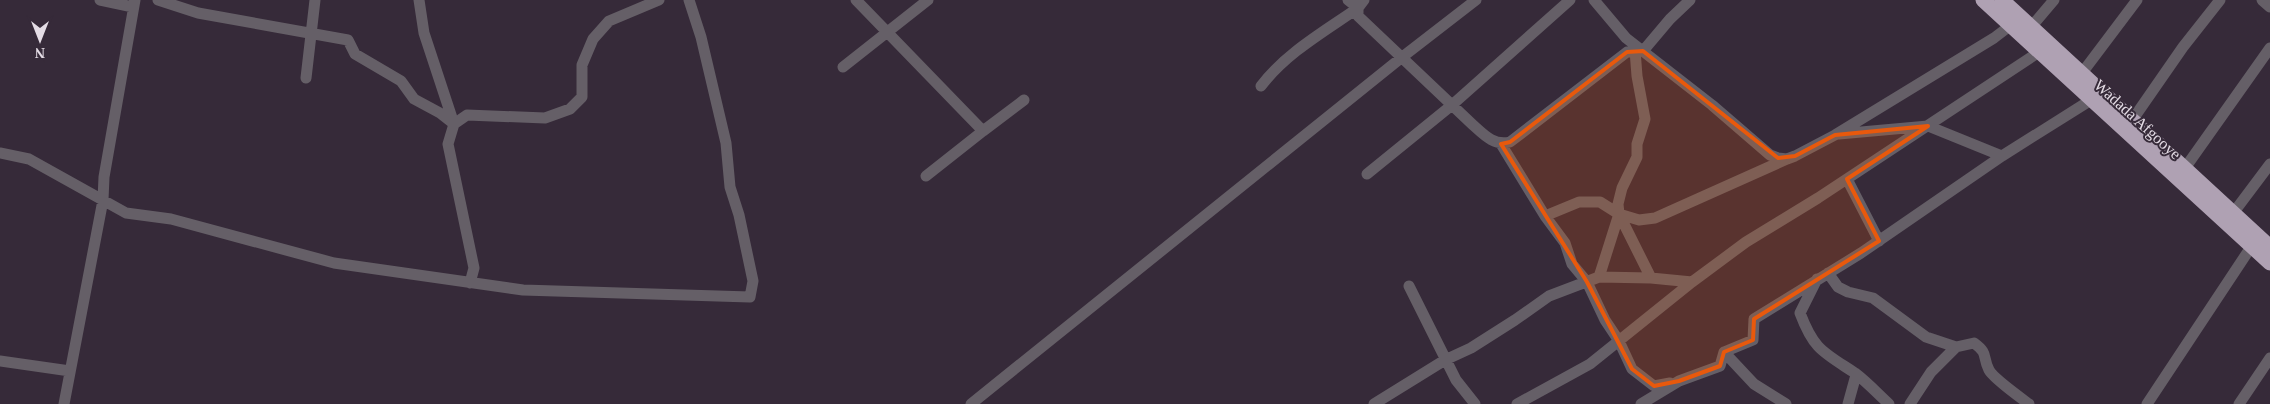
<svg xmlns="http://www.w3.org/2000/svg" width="2270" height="404" viewBox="0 0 2270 404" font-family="'Times New Roman',serif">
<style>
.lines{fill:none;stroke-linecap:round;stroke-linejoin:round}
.street{stroke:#655f67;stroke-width:11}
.highway{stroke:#afa1b3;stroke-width:15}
.marked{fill:#e8590c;fill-opacity:0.2;stroke:#e8590c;stroke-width:4;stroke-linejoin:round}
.labels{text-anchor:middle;stroke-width:4;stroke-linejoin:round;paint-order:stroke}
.street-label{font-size:16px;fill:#e4dce5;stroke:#362a39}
</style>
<rect width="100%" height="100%" fill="#362a39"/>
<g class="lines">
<path class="street" d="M100,0l33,7
M158,0l40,13 150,27 7,14 46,27 13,18 26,14 14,11 -30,-91 -5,-33
M856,0l127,131 -57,45
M1364,0l-6,8v8l115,109c11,10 21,21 37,17l117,-90 16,-1 27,-32 20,-19
M1594,0l32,38 86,67 58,50 8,3 9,1 8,-3 40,-21 159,-97 17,-13
M2262,0l8,7
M2032,26l22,-26
M1635,50l2,26 8,43 -8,25v13l-15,31 -4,16 1,10 32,64
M843,67l85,-67
M2082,73l55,-73
M306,78l9,-78
M1261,86c25,-33 64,-55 97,-78l-10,-8
M2133,119l50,-72 37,-47
M983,131l41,-31
M1839,134l89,-8 74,30
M1501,144l44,72 34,-14h21l19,12 20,6 16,-2 132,-59
M0,153l29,6 97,54 45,6 163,44 189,27 227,7 3,-16 -14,-66 -9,-28 -4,-44 -25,-106 -12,-37
M2185,168l85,-120
M1367,174l85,-69 118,-105
M1847,179l32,62
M2234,212l36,-48
M1545,216l20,27 7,21 15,18 18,38 14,21 13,28 22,17 16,-3
M1828,273l10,14 10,5 25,6 53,39 30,10
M1599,277l20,-63
M1817,279l-17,34c14,37 23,39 55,60 12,9 23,21 34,31
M470,283l4,-15 -26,-124 6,-20 13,-9 78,3 25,-9 12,-12v-32l11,-26 16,-18 50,-21
M1409,286l47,94 19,24
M1724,352l30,32 32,20
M0,361l70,10
M64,404l39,-204 1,-23 31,-177
M971,404l430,-346 75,-58
M1374,404l71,-44 26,-12 44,-28 34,-24 50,-19 52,1 41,4
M1517,404l73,-40 102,-82 54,-40 72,-44 221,-146
M1641,404l38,-23 41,-15 4,-14 29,-12 1,-21 107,-66 141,-97 89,-56
M1848,404l8,-29
M1910,404l21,-32 25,-25 18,-4c15,11 8,13 15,27 4,8 32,28 40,34
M2147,404l104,-157
M2239,404l31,-46"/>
<path class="highway" d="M1983,0l287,263
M2002,0l268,247"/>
</g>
<path class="marked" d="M1643,51l135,107 17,-2 40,-21 93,-9 -81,53 32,62 -125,78 -1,21 -29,12 -4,14 -41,15 -25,5 -22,-17 -45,-87 -86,-138 9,-2 117,-90z"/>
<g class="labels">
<g class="street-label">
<text transform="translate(2138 119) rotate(42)" y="6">Wadada Afgooye</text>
</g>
</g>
<g transform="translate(40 40) rotate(180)" stroke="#362a39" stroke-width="4" paint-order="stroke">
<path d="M0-4L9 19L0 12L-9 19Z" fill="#e4dce5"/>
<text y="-8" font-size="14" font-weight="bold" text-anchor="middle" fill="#e4dce5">N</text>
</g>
</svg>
